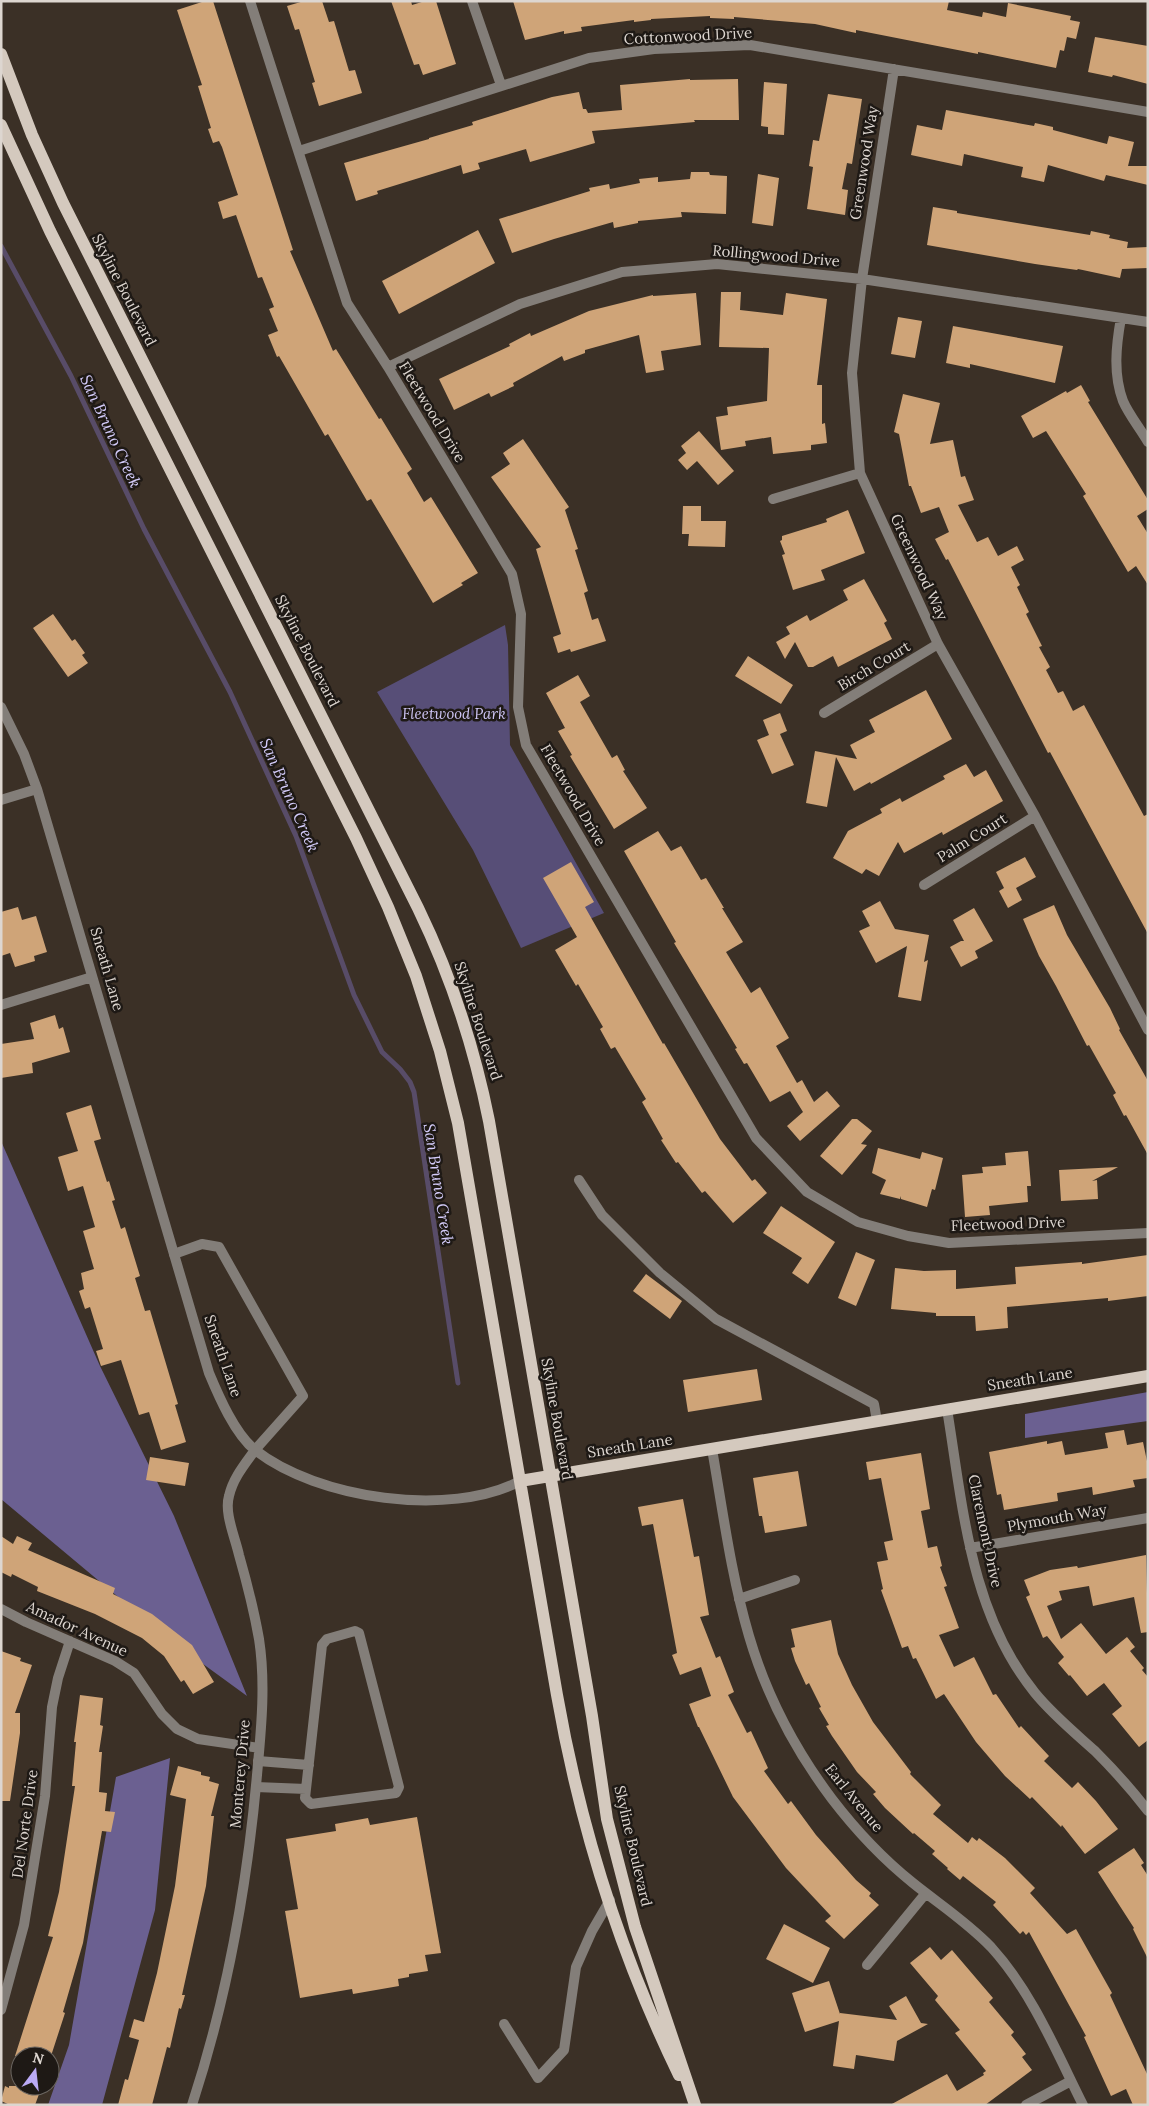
<svg xmlns="http://www.w3.org/2000/svg" width="1149" height="2106" viewBox="0 0 1149 2106" font-family="Lora,serif">
<style>
.green{fill:#574e77}
.forest{fill:#6b6091}
.lines{fill:none;stroke-linecap:round;stroke-linejoin:round}
.stream{stroke:#584c68;stroke-width:5}
.building{fill:#cfa478}
.lane{stroke:#837e79;stroke-width:10}
.street{stroke:#837e79;stroke-width:10}
.primary{stroke:#d4c9be;stroke-width:12}
.labels{text-anchor:middle;stroke-width:5;stroke-linejoin:round;paint-order:stroke}
.street-label{font-size:15px;fill:#ddd6d0;stroke:#1e1915}
.park-label{font-size:15px;font-style:italic;fill:#cdc4f3;stroke:#1e1915}
.water-label{font-size:16px;font-style:italic;fill:#d4ccfa;stroke:#1e1915}
</style>
<rect width="100%" height="100%" fill="#3b3026"/>
<path class="green" d="M505,625l3,20 2,100 94,168 -83,35 -48,-98 -96,-158z"/>
<path class="forest" d="M1,1141l99,225 74,150 73,180 -81,-59 -165,-138z
M1148,1392v29l-123,17v-24z
M170,1758l-15,152 -53,195h-54l21,-60 47,-268z"/>
<g class="lines">
<path class="stream" d="M1,246l70,130 73,153 86,163 66,144 58,159 28,57 18,17 10,13 4,10 44,291"/>
</g>
<path class="building" d="M205,1h8l80,249 -3,1 43,100 3,-2 43,70 2,-1 31,51 -5,4 17,29 7,-5 47,76 -17,10 2,2 -30,18 -62,-104 -4,2 -39,-67 -3,2 -46,-80 -2,1 -9,-22 10,-4 -9,-22 5,-2 -12,-30 -4,1 -22,-63 -13,4 -5,-17 20,-7 -16,-48 -3,-6 -6,2 -5,-14 3,-1 -13,-42 4,-1 -25,-75z
M304,1h18l7,21 5,-1 15,50 6,-1 7,23 -43,13 -7,-23 3,-1 -16,-53 -4,1 -8,-24z
M391,1h20l1,4 13,-4h11l20,63 -33,11 -4,-11 -5,1z
M513,1h436l-2,9 35,7 1,-5 23,5 2,-14 63,13 -1,4 10,2 -4,17 -9,-2 -3,14 -4,-1 -4,18 -78,-16v2l-122,-24v3l-41,-9 -81,-7v2l-24,-1v-2l-59,3v1l-17,2v-2l-53,7 1,4 -18,3v-3l-39,9z
M1095,37l53,9v38l-35,-9 -1,2 -24,-5z
M690,79v1l48,-1 1,41h-45l1,2 -103,9 3,12 -65,19 -4,-13 -48,14 2,6 -17,5 -2,-9 -84,26 1,3 -22,7 -12,-38 85,-24v-1l44,-13 -1,-3 80,-25 27,-5 4,17h3l2,4 34,-3 -2,-25z
M764,82l23,2 -3,51 -16,-1v-7l-7,-1z
M828,94l34,5 -10,65 -5,-1 -5,26 6,1 -3,25 -38,-6 6,-42 -4,-1 4,-26 6,1z
M946,110l88,16 1,-3 18,4v3l54,14 2,-8 25,6 -6,24h20v19l-42,-10 -2,6 -56,-16 -4,17 -23,-5 2,-10 -59,-13 -2,12 -51,-11 6,-30 25,5z
M691,172h18l1,3 17,1 -1,38 -45,-2 1,5 -44,4v2l-24,5 -1,-6 -59,17 -42,14 -13,-34 91,-28 -1,-3 20,-4 1,5 30,-6 -1,-4 19,-2v5l32,-3z
M758,174l21,4 -6,48 -21,-3z
M933,207l24,4v2l60,10 73,12 1,-4 19,4 -1,3 19,4 -1,6 21,-1v21l-26,1 -2,9 -42,-9 -1,1 -42,-6 -108,-19z
M478,230l17,33 -96,51 -17,-33z
M721,292h20l-1,18 43,5 3,-22 41,6 -10,86h5v39l3,-1 2,20 -16,2v5l-38,4 -2,-17 -26,4 1,5 -25,4 -5,-33 12,-2 -1,-8 40,-6 2,-53 -50,-1z
M696,293l5,52 -40,6 3,19 -18,3 -7,-38 -54,15v3l-21,8 -2,-5 -49,27 1,3 -23,11 -2,-4 -35,17 -15,-31 71,-33 -1,-2 21,-11 1,3 58,-25 64,-16v1z
M898,317l24,4 -7,37 -24,-4z
M953,326l110,20 -8,37 -85,-19v4l-24,-5z
M1081,385l9,16 -2,1 60,98v9l-11,7 11,18v51l-12,-19 -8,6 -45,-76 3,-2 -40,-63 -13,7 -12,-22 45,-25 1,2z
M903,394l37,9 -10,41 23,-4 8,37 4,-1 9,24 -16,5 19,37 11,-5 10,19 19,-10 7,14 -13,7 9,18 -3,2 12,25 -3,2 16,32 -3,1 11,20 -4,3 12,23 5,-2 10,20 11,-6 60,111 4,-2v120l-98,-182 -2,1 -100,-194 -2,1 -11,-21 14,-7 -10,-25 -18,6 -10,-27h-2l-10,-52 -5,-2z
M699,431l35,40 -16,14 -21,-24 -10,9 -9,-10 8,-7 -5,-7z
M523,439l46,68 -4,3 13,39 -3,1 13,41 -4,2 8,27 6,-2 8,23 -35,11 -1,-3 -12,4 -5,-16 8,-3 -25,-85 5,-2 -50,-70 19,-13 -7,-11z
M683,506h18v15h25l-1,26 -37,-1 1,-12h-7z
M848,510l17,43 -44,17 4,10 -32,10 -11,-35 3,-1 -5,-13 2,-1v-4l45,-14 -1,-3z
M864,579l23,42 -3,2 8,16 -54,28 -5,-11 -20,11h-5l-13,-25 -10,17 -9,-17 14,-8 -4,-7 21,-12 3,6 38,-21 -5,-10z
M53,614l19,27 3,-2 10,14 -3,2 6,8 -20,14 -35,-49z
M748,656l45,29 -12,19 -46,-28z
M578,675l12,21 -10,6 32,56 5,-3 8,15 -2,1 24,37 -33,21 -44,-73 2,-1 -14,-24 7,-3 -19,-35z
M926,690l26,49 -81,45 -1,-2 -16,9 -18,-34 -9,50 -21,-4 9,-52 42,8 -7,-14 25,-13 -6,-12z
M780,713l7,18 -7,3 14,31 -22,9 -15,-34 12,-5 -6,-15z
M966,764l8,13 12,-7 17,31 -60,34 -1,-3 -38,21 -6,-11 -19,34 -13,-7 -4,5 -29,-16 15,-27 34,-18 -2,-4 20,-11 2,4 43,-23 -2,-3z
M658,831l13,20 10,-5 20,34 5,-2 18,30h-2l21,34 -17,10 25,41 9,-6 29,51 -13,8 21,37 5,-3 12,22 13,-11 13,15 -40,35 -13,-15 16,-14 -13,-21 -20,11 -23,-39 -3,1 -9,-15 2,-1 -63,-105 2,-1 -52,-91z
M1025,857l11,20 -20,11 6,12 -14,8 -9,-17 5,-3 -8,-16z
M571,862l23,40 -9,5 78,137 1,-1 56,96 32,42 3,-2 12,14 -34,30 -28,-32 -3,2 -24,-31 -2,1 -15,-23 2,-1 -21,-37 4,-3 -31,-52 -4,2 -11,-20 3,-2 -25,-43 -2,2 -21,-36 22,-13 -34,-59z
M880,901l15,28 34,6 -5,27 4,-2 -7,41 -23,-4 9,-51 -31,17 -17,-32 11,-5 -8,-15z
M1054,905l13,30 43,73 10,21 -1,1 29,51v74l-22,-40 -2,1 -11,-21 3,-2 -27,-48 -2,1 -31,-60 -17,-30 -16,-37z
M18,907l4,13 14,-4 11,36 -13,4 1,5 -20,6 -5,-14 -9,3v-44z
M974,908l19,33 -18,10 3,7 -17,9 -11,-20 11,-6h3l-11,-21z
M55,1015l4,14 4,-2 7,25 -38,11 1,10 -32,5v-34l33,-5 -4,-16z
M91,1105l10,34 -7,2 13,41 2,-1 6,19 -3,1 9,28 4,-2 15,49 -5,2 10,33 5,-1 28,94 -3,1 11,37 -25,8 -12,-38 -10,3 -18,-55 -20,6 -5,-15 7,-2 -13,-42 -5,2 -6,-18 5,-2 -3,-16 13,-4 -11,-38 12,-4 -12,-41 -15,5 -10,-34 20,-6 -12,-38z
M852,1119h5l15,12 -11,13 6,1 -25,30 -22,-19z
M878,1148l42,11 2,-7 21,6 -8,32 -3,-1 -5,18 -26,-8v-3l-1,3 -20,-5 6,-14 -14,-7z
M1028,1151l3,35h-4l1,16 -39,4 1,9 -25,2 -3,-42 21,-2 -1,-6 24,-2 -1,-12z
M1118,1167l-26,14 5,-1 1,19 -37,2 -2,-31z
M781,1206l54,36 -27,42 -16,-11 10,-15 -39,-25z
M856,1252l19,8 -19,46 -18,-8z
M1148,1255v41l-40,5v-3l-101,9 1,21 -32,3 -1,-15h-39v-3l-45,-4 4,-41 29,3 32,-1v19l60,-5 -1,-17 67,-5v2z
M646,1274l36,27 -12,18 -37,-28z
M757,1369l5,31 -74,12 -5,-32z
M1124,1430l3,15 16,-3 5,24v12l-15,2 2,7 -42,8 -1,-8 -35,6 1,8 -54,9 -3,-16 -4,1 -8,-43 58,-11v3l15,-3 3,14 43,-7 -3,-15z
M921,1453l9,56 -9,2 7,37 9,-2 5,20 -2,1 7,19 -3,1 15,41 -20,7 15,32 20,-10 19,38 3,-1 23,34 2,-2 28,30 -5,5 28,27 6,-6 18,19 22,28 -33,25 -23,-29 -1,2 -29,-30 -2,2 -25,-23 -29,-34 -32,-48 -8,5 -20,-41 -3,1 -5,-13 -6,2 -21,-58 2,-1 -6,-27 11,-2 -4,-18 9,-2 -9,-46 -3,-16 -12,2 -3,-18z
M150,1457l39,6 -4,23 -39,-6z
M798,1471l9,55 -42,7 -3,-17h-3l-6,-38z
M683,1499l11,58 5,-1 10,59 -9,2 16,41 4,-2 14,36 -6,3 19,38 4,-2 17,37 -4,3 24,33 3,-3 25,34 40,45 15,13 -2,3 10,9 -35,34 -19,-18 6,-5 -45,-48 -53,-71 -34,-70h-1l-9,-23 22,-8 -10,-29 -21,8 -8,-20 5,-2 -24,-129 -11,2 -4,-19z
M1,1536l12,8 4,-8 15,7 -4,7 87,38 -2,6 39,20 40,31 22,37 -21,12 -9,-14 -3,2 -17,-26 -22,-18 -47,-24 -58,-23 1,-4 -26,-13 -1,3 -10,-5z
M1146,1555l2,77 -7,1 -7,-36 -41,9 -4,-20 -30,5 3,9 -15,6 14,33 20,-16 25,31 21,-17 8,10 -5,4 14,17 -2,2 6,7v63l-9,7 -27,-33 10,-8 -18,-23 -17,13 -17,-21 -1,1 -11,-13 6,-6 -17,-21 -4,2 -17,-41 4,-2 -6,-15 26,-10 27,-4 1,2z
M831,1620l7,34 14,31 21,37 38,50 -1,2 31,31 -8,9 35,29 4,-6 5,4 2,-3 26,20 30,30 -5,5 37,41 9,-5 36,64 -2,2 38,81v29h-15l-7,-16 -15,7 -27,-59 2,-1 -57,-104 -3,3 -3,-4 -3,3 -27,-29 3,-3 -33,-26 -3,4 -13,-11 1,-1 -16,-14 3,-3 -21,-18 -1,1 -28,-26 -12,-14 3,-2 -19,-20 -25,-36 -6,-10 3,-1 -10,-17 2,-1 -12,-24 -3,2 -11,-24 -4,-13 4,-1 -4,-18z
M1,1651l20,7 -1,3 12,4 -17,48h5v20l-10,68h-9z
M80,1695l23,3 -3,27 3,1 -4,26h3l-3,40 8,1 -2,18 10,1 -4,20 -9,-1 -19,112 -20,69 2,1 -14,43h-36l38,-119 -5,-1 11,-44 16,-106h-3l4,-44h-2z
M178,1766l23,6v3l9,2 -1,4 10,3 -8,32h3l-8,70 -24,109h3l-4,14 -2,-1 -9,40 -3,-1 -15,58h-34l7,-26 3,1 11,-40 -10,-3 5,-18 10,3 13,-49 18,-87 11,-87 -16,-4z
M417,1817l24,136 -16,2 3,16 -19,3v3l-11,2 1,7 -46,8 -1,-5 -52,9 -15,-87 13,-2 -12,-70 50,-8 -1,-7 33,-6 2,7z
M1134,1848l10,15 -3,2 7,11v83l-15,-30 1,-1 -36,-56z
M784,1924l46,24 -17,35 -47,-24z
M930,1947l11,13 11,-10 29,34 12,14 -4,4 25,30 -3,3 15,19 -4,3 10,13 -47,35h-95l57,-31 10,17 27,-16 -1,-2 3,-2 -31,-38 5,-3 -25,-30 3,-4 -28,-33z
M829,1981l11,33v-1l57,7 -8,-14 17,-10 15,27 7,1 -31,17 -3,20 -38,-6 -2,14 -21,-3 6,-45 -34,11 -13,-39z
M5,2086l4,2v-2h33l-7,19h-25l-9,-4z"/>
<g class="lines">
<path class="lane" d="M579,1180l23,35 58,58 56,46 158,85 3,17
M174,1254l28,-10 17,3 84,149 -48,54
M739,1599l56,-19
M355,1631l4,2 40,154 -3,6 -85,11 -6,-6 17,-153 5,-6z
M258,1761l51,4
M256,1787l50,2
M504,2024l34,54 26,-28 12,-83 16,-36 18,-31"/>
<path class="street" d="M250,1l97,302 41,64 124,207 9,40 -3,93 8,38 230,393 51,54 51,30 50,14 41,7 199,-10
M472,1l29,84
M894,69l-32,210 -10,94 8,100 78,171 97,172 113,214
M299,151l290,-93 65,-9 96,-4 398,67
M1121,318c-5,28 -8,56 2,83 6,14 17,27 25,41
M388,367l132,-63 102,-32 95,-8 145,15 286,43
M773,499l87,-26
M1,707l23,47 13,35 172,584c10,24 26,61 46,77 62,49 195,68 265,31
M824,713l114,-69
M1,800l36,-11
M924,885l111,-69
M1,1005l91,-28
M947,1409c16,98 23,204 88,284 18,22 39,39 60,58 19,19 37,39 53,60
M712,1449c11,63 19,126 37,187 17,58 47,115 83,163 23,30 51,60 81,84 26,21 54,39 78,64 41,45 65,104 92,158
M970,1548l178,-30
M1,1609l25,13 89,39 19,12 28,41 15,15 21,10 61,9
M867,1965l59,-72
M1,2010l23,-85 21,-129 7,-89 6,-29 12,-37
M192,2105c35,-107 55,-218 65,-330 4,-44 9,-91 2,-136 -5,-28 -12,-56 -20,-84 -4,-18 -15,-42 -10,-59 4,-18 16,-32 26,-46
M1026,2105l45,-24"/>
<path class="primary" d="M1,54l31,81 31,68 355,705c33,68 56,138 71,213l103,595 15,103 28,108 60,178
M1,125l49,106 306,607 32,69 28,69 24,75 18,72 99,572c23,131 64,261 122,380
M520,1481l628,-105"/>
</g>
<g class="labels">
<g class="street-label">
<text transform="translate(688 36) rotate(-3)" y="5">Cottonwood Drive</text>
<text transform="translate(864 163) rotate(-81)" y="5">Greenwood Way</text>
<text transform="translate(776 256) rotate(5)" y="5">Rollingwood Drive</text>
<text transform="translate(124 290) rotate(63)" y="5">Skyline Boulevard</text>
<text transform="translate(432 412) rotate(59)" y="5">Fleetwood Drive</text>
<text transform="translate(919 567) rotate(65)" y="5">Greenwood Way</text>
<text transform="translate(307 651) rotate(63)" y="5">Skyline Boulevard</text>
<text transform="translate(874 666) rotate(-31)" y="5">Birch Court</text>
<text transform="translate(573 795) rotate(60)" y="5">Fleetwood Drive</text>
<text transform="translate(972 838) rotate(-32)" y="5">Palm Court</text>
<text transform="translate(107 969) rotate(74)" y="5">Sneath Lane</text>
<text transform="translate(478 1021) rotate(72)" y="5">Skyline Boulevard</text>
<text transform="translate(1008 1224) rotate(-2)" y="5">Fleetwood Drive</text>
<text transform="translate(223 1356) rotate(71)" y="5">Sneath Lane</text>
<text transform="translate(1030 1379) rotate(-9)" y="5">Sneath Lane</text>
<text transform="translate(557 1419) rotate(80)" y="5">Skyline Boulevard</text>
<text transform="translate(630 1446) rotate(-9)" y="5">Sneath Lane</text>
<text transform="translate(1057 1518) rotate(-10)" y="5">Plymouth Way</text>
<text transform="translate(985 1531) rotate(78)" y="5">Claremont Drive</text>
<text transform="translate(77 1629) rotate(25)" y="5">Amador Avenue</text>
<text transform="translate(240 1774) rotate(-85)" y="5">Monterey Drive</text>
<text transform="translate(854 1798) rotate(51)" y="5">Earl Avenue</text>
<text transform="translate(25 1824) rotate(-82)" y="5">Del Norte Drive</text>
<text transform="translate(633 1846) rotate(77)" y="5">Skyline Boulevard</text>
</g>
<g class="park-label">
<text x="454" y="719">Fleetwood Park</text>
</g>
<g class="water-label">
<text transform="translate(111 431) rotate(65)" y="6">San Bruno Creek</text>
<text transform="translate(290 795) rotate(66)" y="6">San Bruno Creek</text>
<text transform="translate(439 1184) rotate(81)" y="6">San Bruno Creek</text>
</g>
</g>
<rect width="1149" height="2106" fill="none" stroke="#ddd6d0" stroke-width="5"/>
<g transform="translate(35 2071) rotate(15)"><circle r="24" fill="#1e1915" stroke="#6a6560"/>
<path d="M0-4L9 19L0 12L-9 19Z" fill="#bbaaf6"/>
<text y="-8" font-size="14" font-weight="bold" text-anchor="middle" fill="#ddd6d0">N</text>
</g>
</svg>
